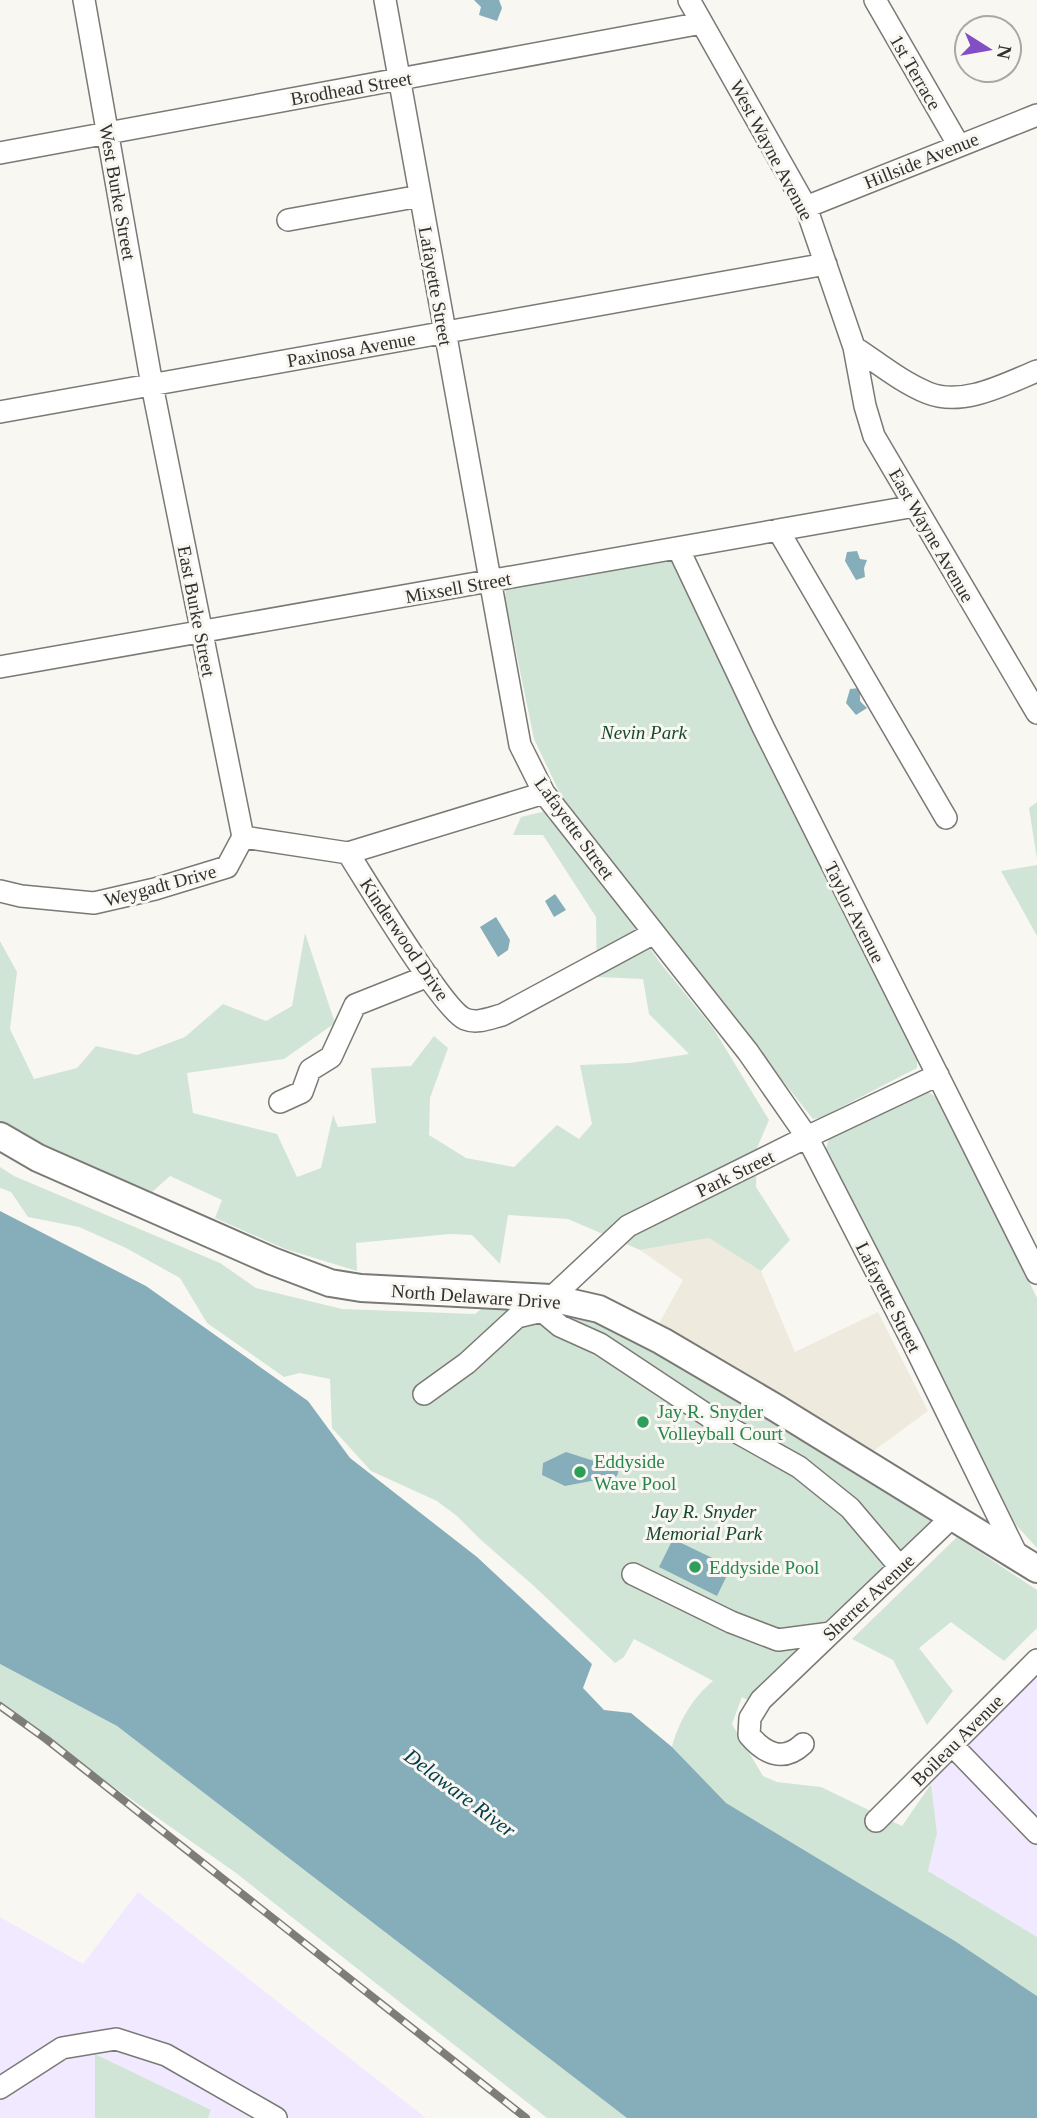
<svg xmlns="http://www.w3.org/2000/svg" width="1037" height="2118" viewBox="0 0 1037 2118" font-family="Georgia,serif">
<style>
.built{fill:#efeade}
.industrial{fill:#f1e9ff}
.green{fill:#d1e5d6}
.water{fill:#86adba}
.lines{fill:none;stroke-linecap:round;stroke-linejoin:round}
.minor-casing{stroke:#7b7975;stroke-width:24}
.major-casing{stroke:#7b7975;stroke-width:30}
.minor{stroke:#fff;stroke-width:21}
.major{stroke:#fff;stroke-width:26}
.rail-casing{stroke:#7e7d7a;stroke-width:8}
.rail{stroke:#f9f7f2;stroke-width:5;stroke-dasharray:16;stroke-linecap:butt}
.leisure-dot{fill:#2e9e5b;stroke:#f9f7f2;stroke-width:2.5}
.labels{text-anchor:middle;stroke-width:6;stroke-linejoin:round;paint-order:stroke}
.street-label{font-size:19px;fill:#323130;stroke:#f9f7f2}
.park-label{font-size:19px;font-style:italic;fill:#174a2a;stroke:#f9f7f2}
.leisure-label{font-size:19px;fill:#27864d;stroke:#f9f7f2;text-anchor:start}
.water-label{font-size:21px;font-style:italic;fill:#003c4b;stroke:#f9f7f2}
</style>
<rect width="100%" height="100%" fill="#f9f7f2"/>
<path class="built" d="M709,1238l52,33 34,81 83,-40 50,99 -60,44 -212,-126 27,-49 -43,-30z"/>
<path class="industrial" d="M1037,1674v263l-109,-66 9,-38 -6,-49 37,-44z
M138,1892l288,226h-218l3,-7 -115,-57 -1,64h-95v-201l83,47z"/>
<path class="green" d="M673,557l244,502v9l-95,49 -9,2 -179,-225 -70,-92 -30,-63 -29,-141 1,-9z
M1037,802v57l-8,-51z
M546,811l40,46 75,107 52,64 56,92 -12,28 -1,39 34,53 -29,31 -52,-33 -69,12 -72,-31 -60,-4 -8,49 -28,-29 -22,-1 -94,9 1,28 -72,-22 -70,-31 7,-18 -52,-24 -18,16 -41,-9 -111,-56v-186l17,31 -7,57 24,50 43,-11 19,-22 41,9 48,-18 38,-33 43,17 26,-15 13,-73 30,90 -51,36 -97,14 6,40 84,21 20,43 24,-9 12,-53 5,12 38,-4 -5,-55 40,-2 23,-30 14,12 -18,50 -1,37 37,23 48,9 43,-42 22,14 13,-15 -12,-59 50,-2 59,-9 -40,-40 -6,-35 -46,-2 -1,-60 -53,-82h-30l8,-18z
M1037,865v71l-36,-65z
M928,1092l13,8 96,198v250l-21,-23 -192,-370 5,-17 89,-44z
M0,1167l14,9 206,87 36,25 86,21 133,5 23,-19 101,14 352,209 -199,184 -10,-5 -10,27 31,52 14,6 44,5 81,39 29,-42 6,49 -9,38 109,66v59l-82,-55 -230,-138 -53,-56c6,-24 21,-50 41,-66l-79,-42 -10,18 -9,6 -81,-77 -53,-46 -24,-24 -20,-15 -66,-30 -39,-43 -2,-49 -30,-6 -16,4 -77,-54 -27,-45 -54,-30 -47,-21 -51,-10 -17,-25 -11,-4z
M957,1537l80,53v38l-33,33 -53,-39 -32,26 34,43 -26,34 -34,-65 -41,-21z
M0,1664l117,62 515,392h-85l-311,-245 -236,-166z
M95,2054l116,56 -3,8h-113z"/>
<path class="water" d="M474,0h25l3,8 -5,13 -18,-6 2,-8z
M857,551l3,8 7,1 -3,8 1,9 -9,3 -11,-19 2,-9z
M860,688v13l7,7 -11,7 -10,-12 4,-14z
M555,894l11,16 -12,7 -9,-16z
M496,917l14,23 -2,10 -10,7 -18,-30z
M0,1211l146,75 162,115 42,57 127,99 115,107 -9,24 21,22 27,3 41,34 54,56 229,138 82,55v122h-410l-510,-392 -117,-62z
M566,1452l53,17 -2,7 -52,10 -23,-11 1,-12z
M673,1539l58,28 -14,29 -58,-29z"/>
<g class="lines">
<g class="minor-casing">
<path id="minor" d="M84,0l68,385 91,452
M385,0l135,745 24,48 204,259 59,85 105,204 106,216
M689,0l117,207 48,140 11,59 9,30 163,277
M875,0l83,144
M0,153l702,-130
M806,207l231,-92
M288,220l132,-24
M854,347c23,15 47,35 74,46 35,14 77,-9 109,-22
M0,412l826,-148
M778,530l168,288
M678,548l86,181 273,544
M0,667l915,-161
M243,837l105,16 196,-60
M348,853c18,28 95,157 117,166 12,5 25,-1 37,-4l152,-82
M0,891l21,5 73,7 61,-14 72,-22 16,-30
M280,1102l22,-10 8,-22 21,-13 24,-52 73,-29
M542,1311l18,15 40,18 110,73 89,50 51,41 50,59
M424,1394l43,-31 50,-46 25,-6 9,-13 77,-72 179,-89 131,-62
M633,1574l98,48 47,18 53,-7
M803,1744c-20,19 -39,9 -54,-9l1,-17 11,-18 190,-182
M952,1745l85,88
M876,1821l161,-161
M0,2088l62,-40 54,-9 50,16 110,63"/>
</g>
<g class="major-casing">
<path id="major" d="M0,1136l38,22 234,103 58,22 31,5 190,10 48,11 63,32 114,67 261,161"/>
</g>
<use href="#minor" class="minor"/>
<use href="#major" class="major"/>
<g class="rail-casing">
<path id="rail" d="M0,1706l46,33 480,379"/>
</g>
<use href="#rail" class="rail"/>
</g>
<g class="leisure-dot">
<circle cx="643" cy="1422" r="7"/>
<circle cx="580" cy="1472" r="7"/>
<circle cx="695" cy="1567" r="7"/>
</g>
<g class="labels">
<g class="street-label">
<text transform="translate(916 72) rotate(60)" y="7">1st Terrace</text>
<text transform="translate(351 88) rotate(-10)" y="7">Brodhead Street</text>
<text transform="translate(772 150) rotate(62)" y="7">West Wayne Avenue</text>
<text transform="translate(921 160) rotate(-22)" y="7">Hillside Avenue</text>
<text transform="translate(118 192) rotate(80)" y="7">West Burke Street</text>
<text transform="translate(436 286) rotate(80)" y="7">Lafayette Street</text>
<text transform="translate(351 349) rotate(-10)" y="7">Paxinosa Avenue</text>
<text transform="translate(932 535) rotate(60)" y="7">East Wayne Avenue</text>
<text transform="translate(458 587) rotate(-10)" y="7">Mixsell Street</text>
<text transform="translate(197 611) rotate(79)" y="7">East Burke Street</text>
<text transform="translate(575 828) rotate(54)" y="7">Lafayette Street</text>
<text transform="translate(160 885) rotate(-15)" y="7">Weygadt Drive</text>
<text transform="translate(855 912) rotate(63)" y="7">Taylor Avenue</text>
<text transform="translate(405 939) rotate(56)" y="7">Kinderwood Drive</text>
<text transform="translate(735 1173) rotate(-26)" y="7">Park Street</text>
<text transform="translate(476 1296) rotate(4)" y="7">North Delaware Drive</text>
<text transform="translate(889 1297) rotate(63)" y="7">Lafayette Street</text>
<text transform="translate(868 1597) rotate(-43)" y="7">Sherrer Avenue</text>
<text transform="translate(957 1740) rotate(-45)" y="7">Boileau Avenue</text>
</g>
<g class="park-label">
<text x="644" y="739">Nevin Park</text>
<text x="704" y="1518">Jay R. Snyder<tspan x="704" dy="22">Memorial Park</tspan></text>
</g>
<g class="leisure-label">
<text x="657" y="1418">Jay R. Snyder<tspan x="657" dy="22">Volleyball Court</tspan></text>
<text x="594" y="1468">Eddyside<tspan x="594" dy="22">Wave Pool</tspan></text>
<text x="709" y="1574">Eddyside Pool</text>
</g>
<g class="water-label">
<text transform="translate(460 1793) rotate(37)" y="7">Delaware River</text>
</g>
</g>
<g transform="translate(988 49) rotate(101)"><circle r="33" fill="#f9f7f2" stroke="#a9a8a4" stroke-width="2"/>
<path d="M0-5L12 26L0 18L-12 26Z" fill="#834dc5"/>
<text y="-10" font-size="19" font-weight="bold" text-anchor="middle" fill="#323130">N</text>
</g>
</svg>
